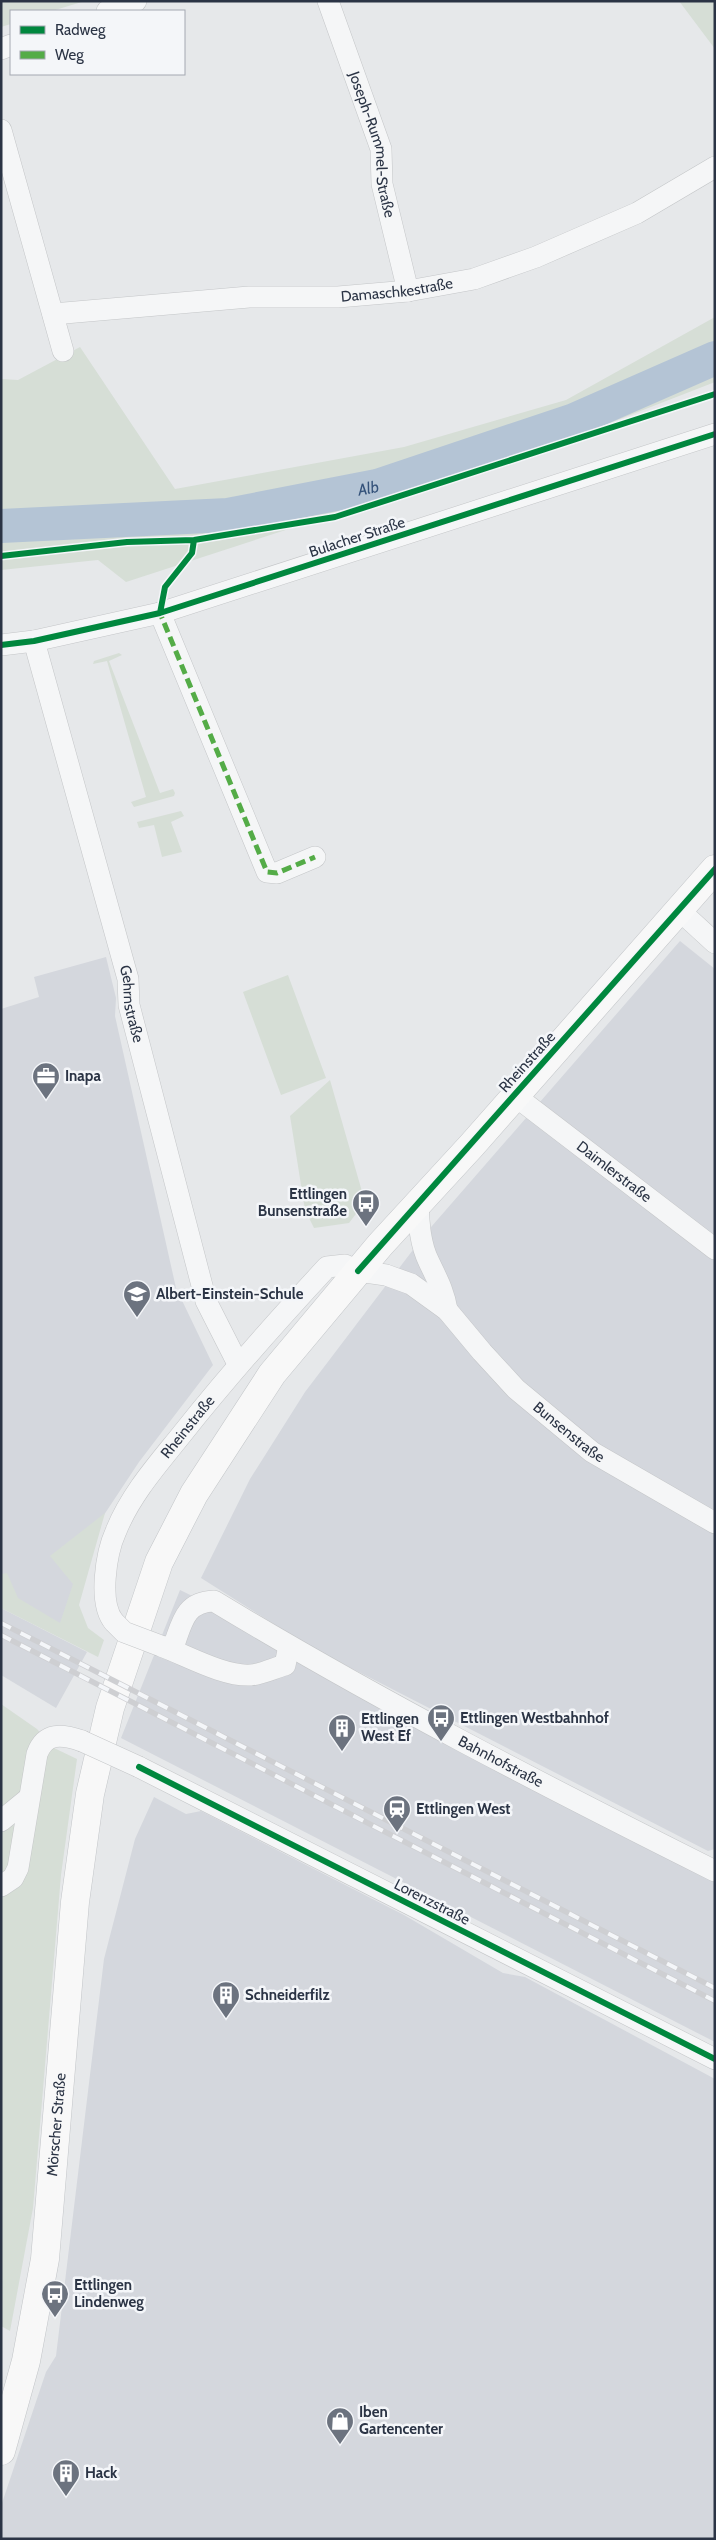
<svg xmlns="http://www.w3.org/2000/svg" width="716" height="2540" viewBox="0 0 716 2540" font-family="Cabin,sans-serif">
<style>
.built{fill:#d4d7dd}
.green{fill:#d6ded6}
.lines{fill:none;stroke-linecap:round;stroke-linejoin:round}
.river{stroke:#b4c4d5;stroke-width:34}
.minor-casing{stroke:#c4c6c8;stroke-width:22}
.major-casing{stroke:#c2c5c8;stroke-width:29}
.minor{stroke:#f5f6f7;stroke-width:21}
.major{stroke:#f8f8f8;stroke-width:28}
.rail-casing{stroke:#cecfd2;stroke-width:5.5}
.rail{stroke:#f4f6f9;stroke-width:4;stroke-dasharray:11;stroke-linecap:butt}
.minor-bridge-casing{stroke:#c4c6c8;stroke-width:22;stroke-linecap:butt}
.minor-bridge{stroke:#f5f6f7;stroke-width:21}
.quiet{stroke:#54ac47;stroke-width:5;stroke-dasharray:10 5;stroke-linecap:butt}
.cycleway-casing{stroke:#f4f6f9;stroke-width:9}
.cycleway{stroke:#00873e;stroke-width:6}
.labels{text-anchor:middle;stroke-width:5;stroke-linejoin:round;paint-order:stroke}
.street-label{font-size:15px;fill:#2b3445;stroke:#f4f6f9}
.poi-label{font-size:15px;font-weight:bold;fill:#2b3445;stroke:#f4f6f9;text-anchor:start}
.water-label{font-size:16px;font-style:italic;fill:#34527a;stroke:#f4f6f9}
</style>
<rect width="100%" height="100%" fill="#e6e8ea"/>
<path class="built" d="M680,941l35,28v880l-7,2 -396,-203 -111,-70 49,-99 55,-87 120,-158z
M106,957l10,41 -1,18 61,272 37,77 -74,97 -43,65 -34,101 -61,-32v-587l38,-12 -5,-20z
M180,1590l138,67 397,218v167l-594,-304z
M1,1608l86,44 -31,56 -55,-33z
M154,1797l32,17 15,-3 203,104 99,58 22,4 190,102v460h-714v-33l45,-134 10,-16 48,-397 31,-120z"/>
<path class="green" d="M1,1h84l-33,10h-41v13l-10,3z
M679,1h36v48z
M715,317v65l-131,51 -458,149 -28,-22 -97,10v-191l17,1 62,-33 95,142 229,-42 162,-47z
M119,653l3,2 -13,6 51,132 13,-4 2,4 -1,3 -40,11 -3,-5 15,-5 -39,-136 -14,3 1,-3z
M181,811l3,5 -13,6 11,30 -20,5 -8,-32 -15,3 -2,-6z
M288,975l38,103 -45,17 -38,-103z
M330,1080l35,122 -16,21 -35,5 -9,-18 -15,-94z
M105,1513l-26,92 9,23 16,12 -6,17 -97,-49v-34l6,-1 11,25 42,25 13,-39 -23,-28z
M1,1704l36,25 17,19 23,11 -16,116 -28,333 -23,123 -9,-5z"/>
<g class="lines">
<path class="river" id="s1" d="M1,526l227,-11 149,-29 197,-66 141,-62"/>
<g class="minor-casing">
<g id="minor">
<path id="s2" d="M328,1l53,148 1,35 26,107"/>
<path d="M107,11l29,-10"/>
<path d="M1,49l10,-4"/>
<path d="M1,130l62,221"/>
<path id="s3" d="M53,314l196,-17h89l70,-6 66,-12 62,-22 101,-44 78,-46"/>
<path d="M160,613l107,259 10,1 38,-16"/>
<path id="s4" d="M34,641l94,338 1,26 77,296 32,63"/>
<path d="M1,645l33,-4 126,-28 555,-179"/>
<path d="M679,910l36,33"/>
<path id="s5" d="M514,1095l201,154"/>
<path d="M418,1204c1,20 2,40 11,58 8,17 15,29 18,48"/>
<path id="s6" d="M114,1622c-16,-19 -8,-69 2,-91 15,-37 42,-67 66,-97 46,-58 94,-112 145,-167l18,-2 13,6 28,4 25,9 36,26 35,42 34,37 76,63 123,71"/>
<path d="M161,1646c25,9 63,31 90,29 11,-1 23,-7 34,-10l4,-19"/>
<path id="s7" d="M172,1650c10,-25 11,-48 42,-49 162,98 331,185 501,270"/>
<path d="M139,1767l576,292"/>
<path d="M1,1821l28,-23"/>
<path d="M1,1886l12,-8 5,-10 19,-114c8,-22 25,-20 45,-13"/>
</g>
</g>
<g class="major-casing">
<g id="major">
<path id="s8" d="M1,2451l25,-90 19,-102 30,-357 15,-108 20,-86 49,-146 35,-68 78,-120 108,-129 92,-100 243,-276"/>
</g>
</g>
<use href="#minor" class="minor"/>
<use href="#major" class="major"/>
<g class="rail-casing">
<path id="rail" d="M1,1623l714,365
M1,1635l714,366"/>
</g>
<use href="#rail" class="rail"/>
<g class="minor-bridge-casing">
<path id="minor-bridge" d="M114,1622l10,10 37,14
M82,1741l57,26"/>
</g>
<use href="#minor-bridge" class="minor-bridge"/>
<path class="quiet" d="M161,609l-1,4 107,259 10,1 38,-16"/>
<g class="cycleway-casing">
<path id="cycleway" d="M1,556l126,-14 67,-2 141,-23 380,-123
M160,613l5,-26 27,-34 2,-13
M1,645l33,-4 126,-28 555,-179
M358,1271l357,-402
M139,1767l576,292"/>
</g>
<use href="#cycleway" class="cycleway"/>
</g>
<defs>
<g id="office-pin" transform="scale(1.4375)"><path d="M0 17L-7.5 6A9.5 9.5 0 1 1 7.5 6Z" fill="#6c737f" stroke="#f4f6f9"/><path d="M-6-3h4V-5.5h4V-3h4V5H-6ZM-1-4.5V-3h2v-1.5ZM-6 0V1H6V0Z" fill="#fff"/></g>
<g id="bus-pin" transform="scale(1.4375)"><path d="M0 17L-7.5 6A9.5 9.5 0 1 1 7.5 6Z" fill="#6c737f" stroke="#f4f6f9"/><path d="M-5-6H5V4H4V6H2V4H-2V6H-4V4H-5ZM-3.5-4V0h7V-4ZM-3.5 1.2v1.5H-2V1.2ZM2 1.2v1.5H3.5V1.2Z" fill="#fff"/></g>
<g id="school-pin" transform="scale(1.4375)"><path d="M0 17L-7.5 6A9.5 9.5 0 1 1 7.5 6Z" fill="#6c737f" stroke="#f4f6f9"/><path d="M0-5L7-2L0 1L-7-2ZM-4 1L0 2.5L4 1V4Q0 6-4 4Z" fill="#fff"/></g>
<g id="building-pin" transform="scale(1.4375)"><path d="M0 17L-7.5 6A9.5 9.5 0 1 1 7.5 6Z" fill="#6c737f" stroke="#f4f6f9"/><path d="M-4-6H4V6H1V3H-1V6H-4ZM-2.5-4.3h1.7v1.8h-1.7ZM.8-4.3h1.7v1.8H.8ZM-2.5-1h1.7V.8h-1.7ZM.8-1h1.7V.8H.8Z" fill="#fff"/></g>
<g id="station-pin" transform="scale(1.4375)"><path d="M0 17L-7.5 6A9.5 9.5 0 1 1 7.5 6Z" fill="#6c737f" stroke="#f4f6f9"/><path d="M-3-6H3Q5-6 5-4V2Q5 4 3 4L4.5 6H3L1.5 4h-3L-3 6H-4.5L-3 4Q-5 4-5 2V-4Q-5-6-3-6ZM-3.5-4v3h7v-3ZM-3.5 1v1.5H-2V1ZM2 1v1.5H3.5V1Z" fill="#fff"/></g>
<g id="shop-pin" transform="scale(1.4375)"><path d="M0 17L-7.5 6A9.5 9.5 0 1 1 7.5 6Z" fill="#6c737f" stroke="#f4f6f9"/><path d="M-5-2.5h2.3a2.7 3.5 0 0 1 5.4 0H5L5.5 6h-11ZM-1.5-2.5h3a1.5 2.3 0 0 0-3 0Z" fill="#fff"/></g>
</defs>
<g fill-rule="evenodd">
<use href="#office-pin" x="46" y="1076"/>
<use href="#bus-pin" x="366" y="1203"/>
<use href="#school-pin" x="137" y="1294"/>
<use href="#bus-pin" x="441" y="1718"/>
<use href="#building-pin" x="342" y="1728"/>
<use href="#station-pin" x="397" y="1809"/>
<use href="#building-pin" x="226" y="1995"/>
<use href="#bus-pin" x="55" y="2294"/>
<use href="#shop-pin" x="340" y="2421"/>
<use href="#building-pin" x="66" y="2473"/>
</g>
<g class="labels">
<g class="street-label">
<text dy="5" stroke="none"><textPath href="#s2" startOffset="151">Joseph-Rummel-Straße</textPath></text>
<text dy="5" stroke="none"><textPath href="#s3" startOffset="345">Damaschkestraße</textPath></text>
<text transform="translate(357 537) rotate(-18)" y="5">Bulacher Straße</text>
<text dy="5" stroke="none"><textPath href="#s4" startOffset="376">Gehrnstraße</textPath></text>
<text transform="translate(527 1062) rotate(-48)" y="5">Rheinstraße</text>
<text dy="5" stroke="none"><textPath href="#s5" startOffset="126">Daimlerstraße</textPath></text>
<text dy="5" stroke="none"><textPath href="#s6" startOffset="221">Rheinstraße</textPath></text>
<text dy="5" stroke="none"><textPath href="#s6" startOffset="738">Bunsenstraße</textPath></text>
<text dy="5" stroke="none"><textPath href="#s7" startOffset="399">Bahnhofstraße</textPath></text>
<text transform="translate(432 1902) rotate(27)" y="5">Lorenzstraße</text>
<text dy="5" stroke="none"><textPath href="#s8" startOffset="332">Mörscher Straße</textPath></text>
</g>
<g class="poi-label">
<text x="65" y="1081">Inapa</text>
<text x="347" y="1199" text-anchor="end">Ettlingen<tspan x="347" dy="17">Bunsenstraße</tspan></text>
<text x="156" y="1299">Albert-Einstein-Schule</text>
<text x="460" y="1723">Ettlingen Westbahnhof</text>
<text x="361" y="1724">Ettlingen<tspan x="361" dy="17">West Ef</tspan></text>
<text x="416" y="1814">Ettlingen West</text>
<text x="245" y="2000">Schneiderfilz</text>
<text x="74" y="2290">Ettlingen<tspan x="74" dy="17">Lindenweg</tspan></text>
<text x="359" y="2417">Iben<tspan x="359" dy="17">Gartencenter</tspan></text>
<text x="85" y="2478">Hack</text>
</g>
<g class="water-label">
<text dy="6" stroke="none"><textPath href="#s1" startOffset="370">Alb</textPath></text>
</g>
</g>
<rect width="716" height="2540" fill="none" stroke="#2b3445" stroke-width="5"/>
<rect x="10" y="10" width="175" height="65" fill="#f4f6f9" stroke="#a4a8b1"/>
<rect x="20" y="26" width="25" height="8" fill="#00873e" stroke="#a4a8b1"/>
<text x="55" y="35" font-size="15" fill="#2b3445">Radweg</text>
<rect x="20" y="51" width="25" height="8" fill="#54ac47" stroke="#a4a8b1"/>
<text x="55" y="60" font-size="15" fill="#2b3445">Weg</text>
</svg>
